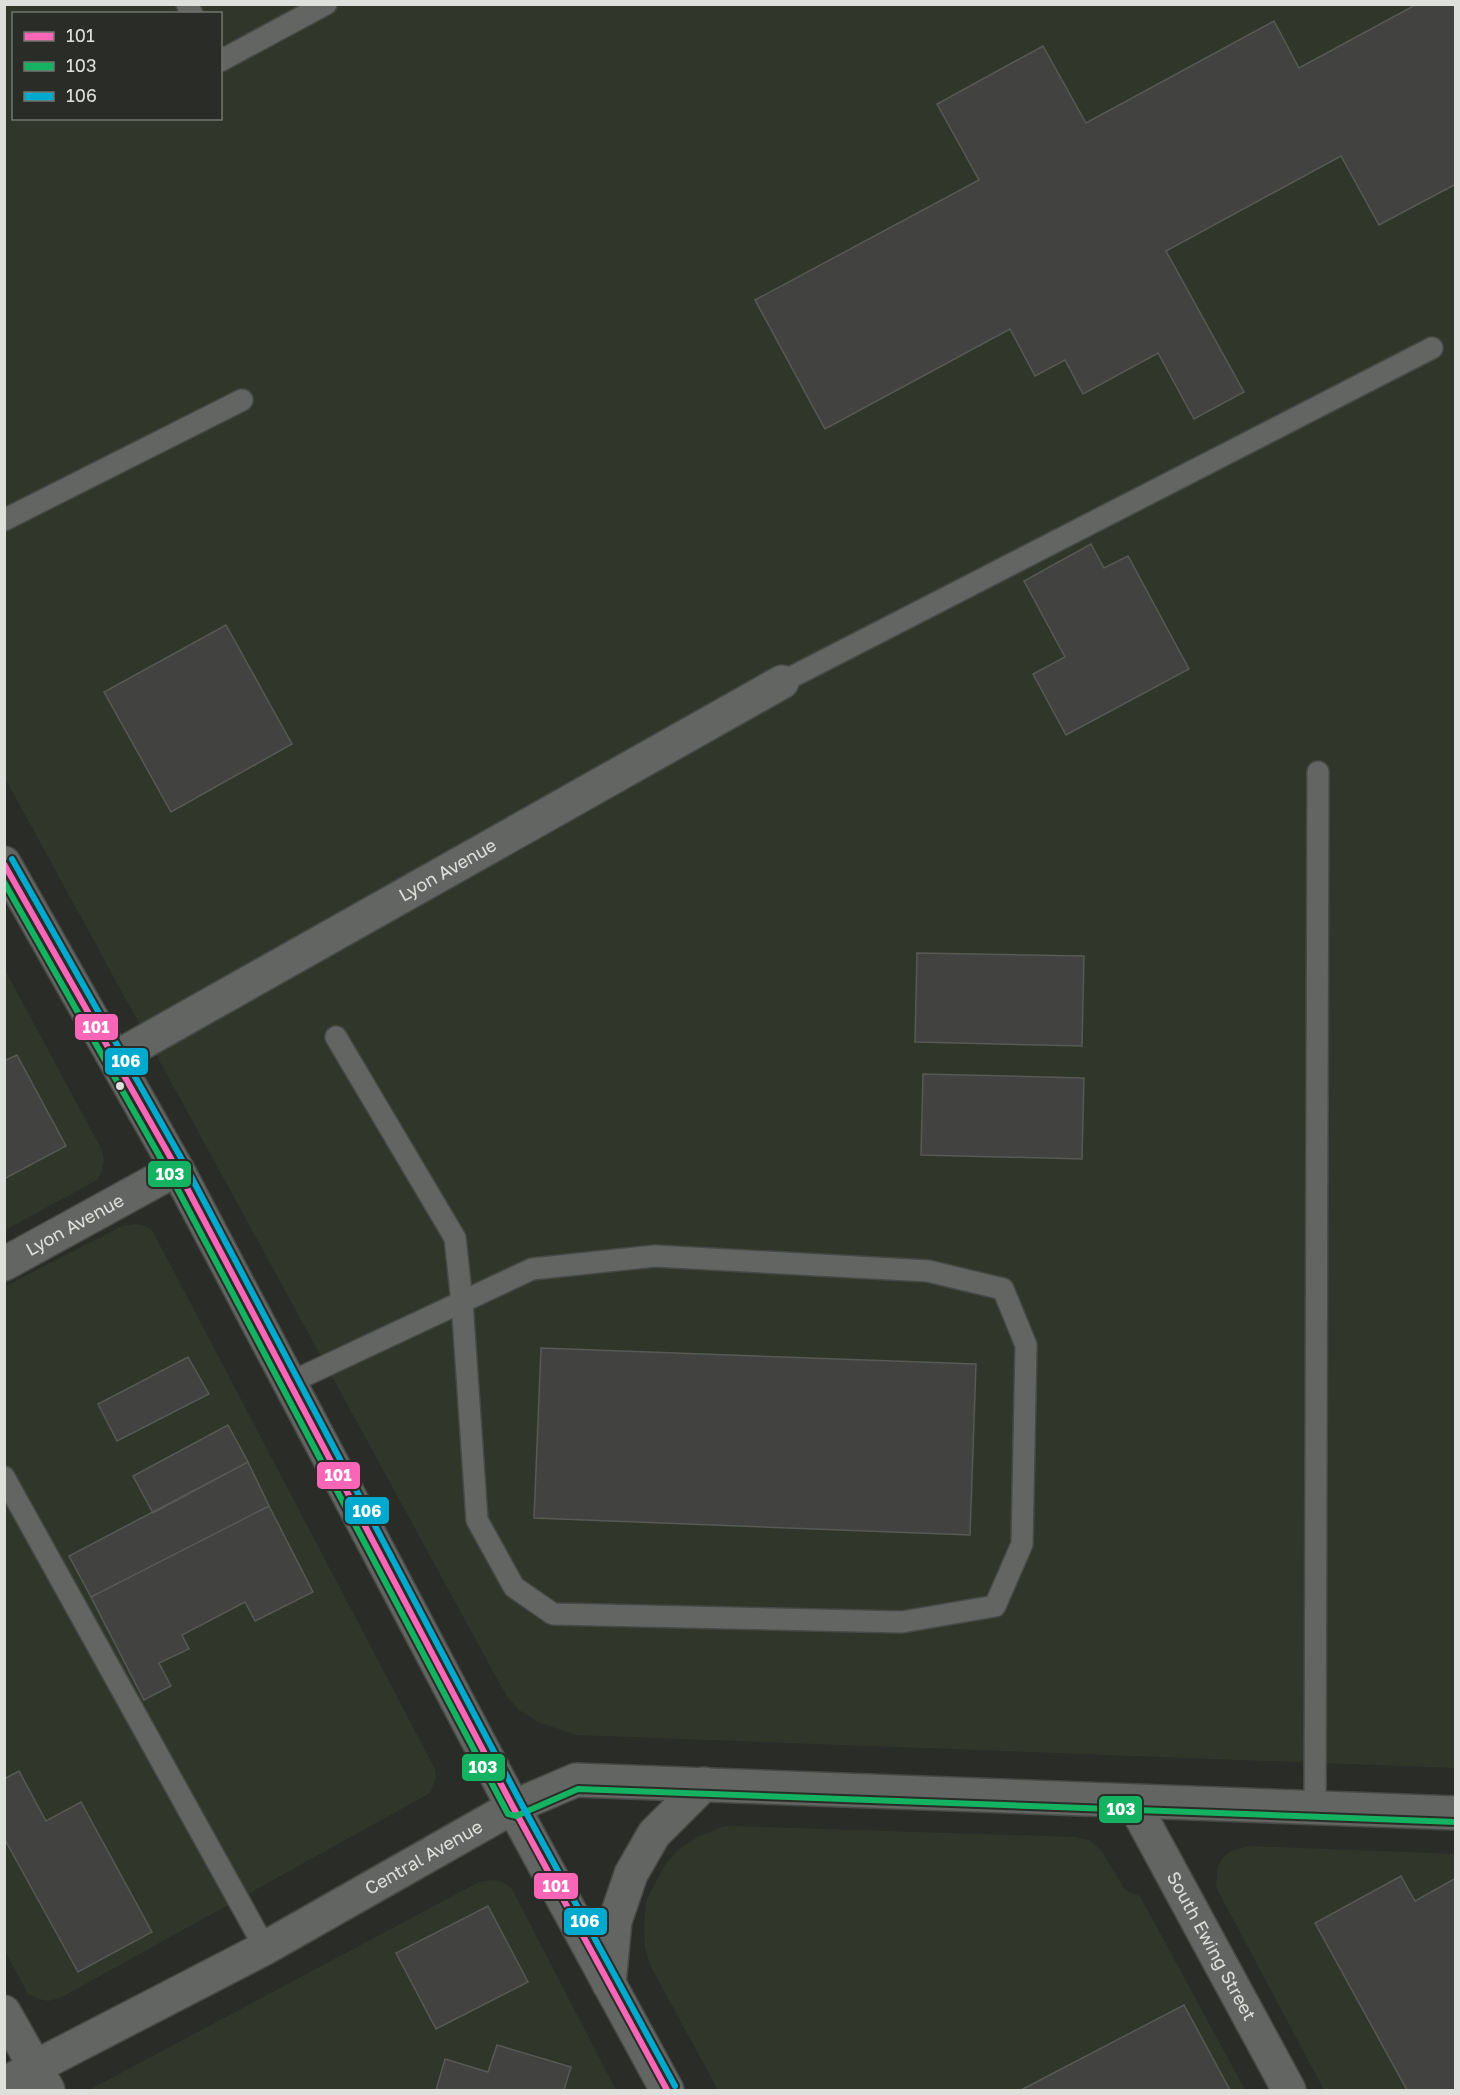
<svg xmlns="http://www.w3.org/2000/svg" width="1460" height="2095" viewBox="0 0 1460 2095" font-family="'Golos Text',sans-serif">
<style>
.built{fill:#31362b;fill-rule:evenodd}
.building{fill:#424340;stroke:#575955;stroke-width:1.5}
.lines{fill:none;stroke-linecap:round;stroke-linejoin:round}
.lane-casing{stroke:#474946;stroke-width:24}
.street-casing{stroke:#474946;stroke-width:36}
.secondary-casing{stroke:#474946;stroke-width:36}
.lane{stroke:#636562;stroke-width:21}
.street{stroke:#636562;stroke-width:33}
.secondary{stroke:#636562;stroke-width:33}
.bus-1-casing{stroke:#2a2d27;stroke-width:10}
.bus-2-casing{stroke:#2a2d27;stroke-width:10}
.bus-3-casing{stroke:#2a2d27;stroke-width:10}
.bus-1{stroke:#fa66b7;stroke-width:6}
.bus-2{stroke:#13b361;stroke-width:6}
.bus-3{stroke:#00a9ce;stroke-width:6}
.bus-dot{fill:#dee0dc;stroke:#2a2d27;stroke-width:2}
.labels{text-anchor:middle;stroke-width:4.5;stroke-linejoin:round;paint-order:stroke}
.street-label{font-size:18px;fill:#dee0dc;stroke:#2a2d27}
.line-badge{stroke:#2a2d27;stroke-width:2}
.badge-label{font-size:16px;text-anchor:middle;font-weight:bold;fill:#fff}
</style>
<rect width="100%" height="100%" fill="#2a2c28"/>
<path class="built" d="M4,5h1451v1763l-879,-33 -38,-13 -19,-12 -13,-15 -501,-917zM14,14h206v104h-206z
M4,968l98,182 2,11 -2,10 -5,9 -92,50z
M134,1224l8,1 10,5 283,539 1,9 -6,15 -370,205 -12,3 -9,-2 -11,-5 -23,-43 -1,-664 116,-60z
M731,1826l344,11 14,3 12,10 24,40 15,6 105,194h-527l-67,-123 -6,-19 -1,-22 2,-25 20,-38 13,-14 19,-12 24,-10z
M1249,1846l206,8v236h-131l-108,-203 2,-21 5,-8 8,-7z
M493,1880l10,2 9,7 104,201h-527l390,-208z"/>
<path class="building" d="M1417,4h39v180l-77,41 -38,-69 -175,95 78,141 -50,27 -36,-66 -75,41 -18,-34 -30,16 -25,-47 -185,100 -70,-129 224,-120 -42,-76 106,-58 43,77 188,-102 25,47z
M1091,544l13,24 24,-12 61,113 -123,66 -33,-61 32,-17 -41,-76z
M226,625l66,119 -121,68 -67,-120z
M917,953l167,3 -2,90 -167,-4z
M17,1055l49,91 -62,33v-118z
M923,1074l161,4 -2,81 -161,-4z
M541,1348l435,16 -6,171 -436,-17z
M188,1357l21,37 -92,47 -19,-37z
M228,1425l20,37 -95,51 -20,-37z
M248,1462l21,44 -178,91 -22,-41z
M269,1506l44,86 -58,29 -10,-19 -63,33 7,14 -30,14 12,23 -27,14 -53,-103z
M19,1771l27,50 35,-19 71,130 -74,40 -74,-134v-59z
M1401,1876l14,25 41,-23v212h-49l-92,-167z
M488,1906l40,76 -92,47 -40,-76z
M1184,2005l46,85h-209z
M497,2045l74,22 -7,23h-128l9,-31 43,13z"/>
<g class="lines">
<g class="lane-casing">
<path id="lane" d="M187,4l5,10
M220,61l106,-57
M4,520l238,-120
M782,682l650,-334
M289,1383l243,-114 123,-13 273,15 75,18 23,56 -4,199 -27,62 -93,16 -349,-8 -39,-27 -37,-67 -15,-218 -7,-64 -119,-201
M4,1477l261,471
M1315,1808l3,-1036"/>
</g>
<g class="street-casing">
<g id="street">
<path id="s1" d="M115,1058l667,-376"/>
<path id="s2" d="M4,1264l173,-95"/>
<path d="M4,2012l44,78"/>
<path id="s3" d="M4,2084l31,-17 230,-119 248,-141"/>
</g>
</g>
<g class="secondary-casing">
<g id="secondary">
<path d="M4,863l173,306 336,638 154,283"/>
<path id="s4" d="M1133,1802l156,288"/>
<path d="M513,1807l63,-27 880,33"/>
<path d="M609,1984l6,-63 16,-47 23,-40 50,-50"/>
</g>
</g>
<use href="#lane" class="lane"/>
<use href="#street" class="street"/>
<use href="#secondary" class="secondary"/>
<g class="bus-1-casing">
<path id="bus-1" d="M4,864l173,305 336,638 154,283"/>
</g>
<g class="bus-2-casing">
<path id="bus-2" d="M4,882l165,291 339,641 8,2 62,-27 878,33"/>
</g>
<g class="bus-3-casing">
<path id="bus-3" d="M12,859l173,306 336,638 154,283"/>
</g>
<use href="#bus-1" class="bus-1"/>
<use href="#bus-2" class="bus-2"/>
<use href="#bus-3" class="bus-3"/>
</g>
<circle class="bus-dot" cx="120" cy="1086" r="5"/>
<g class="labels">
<g class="street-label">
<text dy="6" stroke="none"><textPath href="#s1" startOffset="382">Lyon Avenue</textPath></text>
<text dy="6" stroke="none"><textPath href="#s2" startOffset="81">Lyon Avenue</textPath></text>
<text dy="6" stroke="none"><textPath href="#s3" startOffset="477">Central Avenue</textPath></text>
<text dy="6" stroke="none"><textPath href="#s4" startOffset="164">South Ewing Street</textPath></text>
</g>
</g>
<g class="line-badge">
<rect x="74" y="1013" width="45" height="28" rx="6" fill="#fa66b7"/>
<rect x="104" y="1047" width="45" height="29" rx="6" fill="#00a9ce"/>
<rect x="147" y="1160" width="45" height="28" rx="6" fill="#13b361"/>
<rect x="316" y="1461" width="45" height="29" rx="6" fill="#fa66b7"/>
<rect x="344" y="1496" width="46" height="29" rx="6" fill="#00a9ce"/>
<rect x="461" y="1753" width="45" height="29" rx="6" fill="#13b361"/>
<rect x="1098" y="1795" width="45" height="29" rx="6" fill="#13b361"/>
<rect x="533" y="1872" width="46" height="28" rx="6" fill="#fa66b7"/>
<rect x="563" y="1907" width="45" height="29" rx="6" fill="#00a9ce"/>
</g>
<g class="badge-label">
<text x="96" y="1033">101</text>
<text x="126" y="1067">106</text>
<text x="170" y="1180">103</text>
<text x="338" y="1481">101</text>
<text x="367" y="1517">106</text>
<text x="483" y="1773">103</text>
<text x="1121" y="1815">103</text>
<text x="556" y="1892">101</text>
<text x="585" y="1927">106</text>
</g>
<rect width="1460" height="2095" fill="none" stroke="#dee0dc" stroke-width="12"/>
<rect x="12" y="12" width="210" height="108" fill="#2a2d27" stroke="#72756f" stroke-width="1.5"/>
<rect x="24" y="32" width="30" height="9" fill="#fa66b7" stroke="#72756f" stroke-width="1.5"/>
<text x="66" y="42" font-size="18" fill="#dee0dc">101</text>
<rect x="24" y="62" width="30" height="9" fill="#13b361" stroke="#72756f" stroke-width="1.5"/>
<text x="66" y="72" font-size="18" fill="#dee0dc">103</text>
<rect x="24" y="92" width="30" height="9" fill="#00a9ce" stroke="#72756f" stroke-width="1.5"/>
<text x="66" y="102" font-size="18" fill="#dee0dc">106</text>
</svg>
